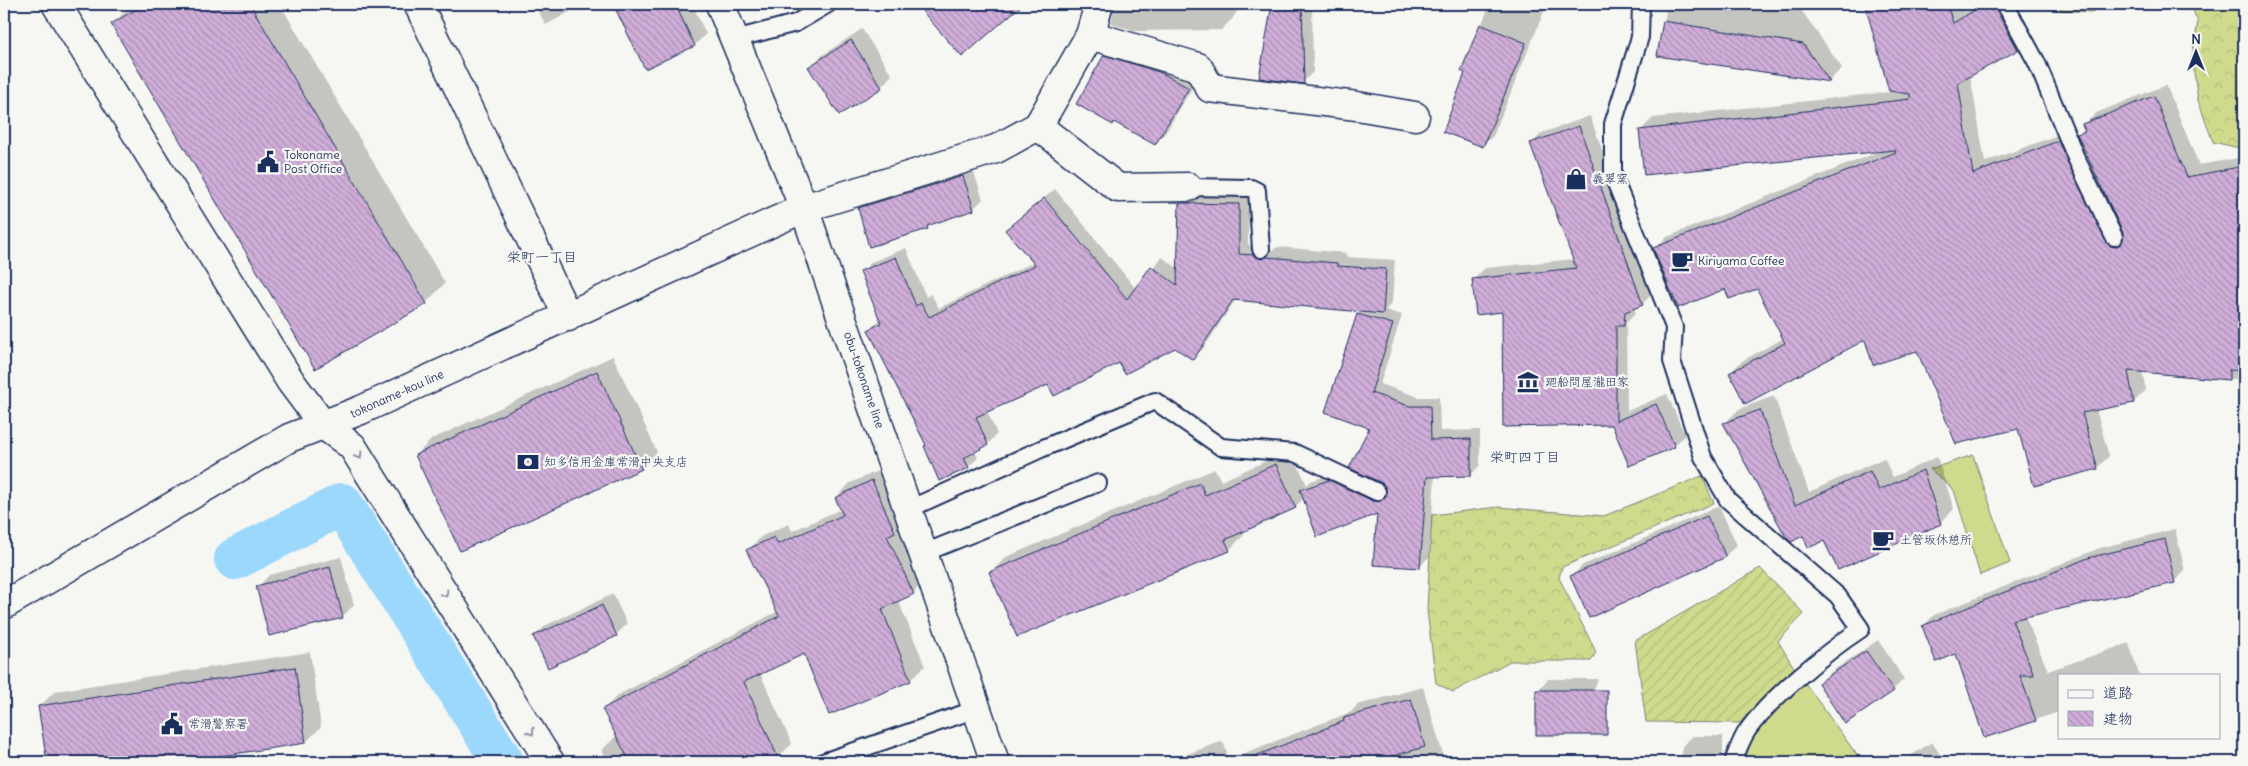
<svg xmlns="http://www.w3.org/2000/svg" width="2248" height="766" viewBox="0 0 2248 766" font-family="Delius,'Klee One',sans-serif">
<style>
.grass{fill:#cfda8d;stroke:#758476}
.forest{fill:url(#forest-crowns);stroke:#758476}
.garden{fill:url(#garden-furrows);stroke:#758476}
.shadow{fill:#0003}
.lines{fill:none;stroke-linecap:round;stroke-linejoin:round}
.canal{stroke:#9bd8fc;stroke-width:42}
.building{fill:url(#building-back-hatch);stroke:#1b2f5e}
.service-casing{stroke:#1b2f5e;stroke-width:20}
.minor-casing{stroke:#1b2f5e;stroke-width:31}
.tertiary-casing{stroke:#1b2f5e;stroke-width:31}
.secondary-casing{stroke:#1b2f5e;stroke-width:31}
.service{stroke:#f6f6f2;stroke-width:16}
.minor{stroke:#f6f6f2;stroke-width:28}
.tertiary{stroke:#f6f6f2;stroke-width:28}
.secondary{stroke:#f6f6f2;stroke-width:28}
.oneway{stroke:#8892a8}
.labels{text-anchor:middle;stroke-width:4.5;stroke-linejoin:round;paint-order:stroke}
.poi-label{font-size:12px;fill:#1b2f5e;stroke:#f6f6f2;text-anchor:start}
.street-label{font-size:12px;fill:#1b2f5e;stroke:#f6f6f2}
.neighbourhood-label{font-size:14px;fill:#1b2f5e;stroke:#f6f6f2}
</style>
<defs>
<pattern id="forest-crowns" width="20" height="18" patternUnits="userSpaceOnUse" patternTransform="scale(1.25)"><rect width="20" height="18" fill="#cfda8d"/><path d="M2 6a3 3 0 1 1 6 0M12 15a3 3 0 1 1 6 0" fill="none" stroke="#b1bb7c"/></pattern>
<pattern id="garden-furrows" width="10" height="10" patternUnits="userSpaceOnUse" patternTransform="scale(1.25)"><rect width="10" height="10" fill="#cfda8d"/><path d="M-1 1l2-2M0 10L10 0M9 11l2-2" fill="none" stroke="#b1bb7c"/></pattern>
<pattern id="building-back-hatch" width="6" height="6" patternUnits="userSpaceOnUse" patternTransform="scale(1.25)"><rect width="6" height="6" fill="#d0aed9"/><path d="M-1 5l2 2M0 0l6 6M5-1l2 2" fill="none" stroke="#a88eb3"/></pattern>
</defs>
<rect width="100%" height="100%" fill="#f6f6f2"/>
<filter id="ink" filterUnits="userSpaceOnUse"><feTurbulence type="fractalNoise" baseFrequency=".02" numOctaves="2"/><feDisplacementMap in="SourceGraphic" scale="10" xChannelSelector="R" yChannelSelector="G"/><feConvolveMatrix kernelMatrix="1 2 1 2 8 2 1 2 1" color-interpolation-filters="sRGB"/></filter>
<g filter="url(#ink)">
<path class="grass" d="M1973,455l37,108 -30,12 -26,-85 -24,-21z
M1805,683l57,79h-118l10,-31z"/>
<path class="forest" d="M2057,4h52l-18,8 -30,-2z
M2190,4h54v145l-31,-7 -15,-42 -6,-43 6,-35z
M1702,476l12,27 -152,64 -3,11 37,74 -5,9h-81l-57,31 -17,-9 -9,-73 5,-95 66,-8 106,9z"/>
<path class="garden" d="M1760,568l44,46 -26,27 18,30 -40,35 -13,17 -97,-1 -11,-81z"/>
<path class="shadow" d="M133,4h147l165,279 -19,20 -111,65 -203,-344z
M534,4h50l-38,21z
M627,4h65l14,30 -11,11 -49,23 -27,-56z
M939,4h82l-59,51 -34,-40z
M1115,4h126l-8,14 -12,12 -84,1 -26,-7z
M1273,4h39l1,68 -10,10 -42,-5z
M1490,4h57l-54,132 -10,9 -17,-73 -3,-1z
M1667,4h130l45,64 -13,13 -170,-26z
M1866,4h97l2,8 14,-8h32l19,33 -12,12 -48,25 15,88 86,-32 50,104h3l-45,-99 6,-7 -1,-3 12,-12 70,-28 33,80 45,-8v223l-102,-9 4,19 -12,12 -38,7 13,47 -12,12 -78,-41 -101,-78 -53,-11 -135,35 12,-12 42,-23 -26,-50 -32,-1 -72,-38 13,-12 216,-87 -242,-20 12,-12 237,-26z
M862,29l30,46 -11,12 -71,-19 11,-12z
M1117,45l82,31 -33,56 -11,12 -40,-23 -2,3 -8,-68z
M1590,116l63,177 -11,11 -7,3v7l-9,9 1,88 40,-17 18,41 -11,11 -44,18 -17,-40 -139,-145 11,-11 89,-9 -43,-115 11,-11z
M972,167l11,32 -10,10 -40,13 -6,6 -68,-19 10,-10z
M1055,189l81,100 26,-32 17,12 1,-66 10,-10 59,1 -1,51 16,1 8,4 6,-3 68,6v4l49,3 -3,43 -7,7 17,5 -22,69 39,13h20l1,34 40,-1v35l-9,10 -36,1 -6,81 -10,10 -41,-55 -74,-14 -9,9 -53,23 2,5 -15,15 -238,22 15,-15 209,-88 6,12 70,-31 16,35 4,-4 28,-10 44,21h4l-16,-65 -13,-113 4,-4 -126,-11 -33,50 -10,9 -18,-11 -126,36 -62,28 10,23 -9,10 -13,7 3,7 -10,9 -41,-23 -58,-114 12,-11 -19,-47 9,-10 35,-14 20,49 5,-3 8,14 95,-46 -18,-41z
M613,356l44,96 -16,16 -225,-13 16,-16z
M1774,396l35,96 75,-34 9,19 44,-20 17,52 -14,14 -115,16 -21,-4 -79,-112 14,-14z
M887,467l40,112 -14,14 -15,7 27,66 -15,14 -105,-28 -45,21 32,71 -15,14 -9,4h-161l-5,-12 15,-15 -13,-26 14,-14 160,-84 -30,-61 14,-14 27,-12 3,7 49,-22 -5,-11 14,-15z
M1719,506l18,39 -12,11 -153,20 11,-11z
M2175,529l10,42 -11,11 -149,34 23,55 81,-28 10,32h-80v37l-74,24 -28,-84 -34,-26 11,-11 166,-67z
M341,557l13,48 -12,12 -84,-30 11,-12z
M613,594l14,30 -11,11 -81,1 11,-11z
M1878,640l26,39 -11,11 -73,-6 11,-12z
M310,652l11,75 -15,15 -133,20h-124l-9,-56 15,-15z
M1548,679h50l-17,43 -44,-31z
M1423,687l21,71 -5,4h-274l58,-21 6,18 122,-47 6,-7z
M1693,736h30v26h-41v-16z
M1932,742l13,20h-44z"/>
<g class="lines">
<path class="canal" d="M235,559l107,-55 161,258"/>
</g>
<path class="building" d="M145,4h105l177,300 -112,65 -204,-345z
M613,4h62l20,42 -50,23z
M916,4h107l-61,53z
M1272,4h30l2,80 -45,-6z
M1865,4h82l6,19 32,-19h8l25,46 -60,33 15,91 85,-33 51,104 5,2 8,-4 1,-10 -46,-99 8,-3 -3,-7 72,-28 33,81 57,-11v205l-15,-1v10l-101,-9 6,32 -52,10 16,56 -64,17 -16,-57 -62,15 -39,-93 -44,14 -8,-25 -120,64 -16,-31 56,-30 -28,-54 -28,10 -4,-10 -47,19 -25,-60 243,-96 -1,-2 -251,25 -5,-45 271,-31v-5l-21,-3z
M1663,21l140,23 27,38 -173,-26z
M1480,24l46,19 -43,104 -40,-15 22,-59 -4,-2z
M851,40l31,48 -43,27 -31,-48z
M1104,55l58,18 27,15 -34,57 -41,-23 -1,3 -37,-21z
M1579,126l64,179 -18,7 -1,14h-8v95l40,-17 19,43 -46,19 -17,-41 -109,2 -1,-115 -26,3 -4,-36 104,-11 -46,-125z
M963,176l11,34 -47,16 1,3 -59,18 -11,-39z
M1044,198l83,101 24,-33 26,19 2,-82 60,1v50l15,1 7,4 6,-2 70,6v3l49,3 -3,45 -150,-14 -40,60 -18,-12 -50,26 -6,-11 -65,33 -6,-11 -72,32 12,28 -24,13 5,10 -30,13 -15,-35 2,-1 -58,-115 13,-7 -21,-52 36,-14 20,49 5,-3 8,14 106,-52 -30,-35z
M1357,314l36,10 -22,69 38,13h21l1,34 40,-1v37l-44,1 -7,91 -47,-3 4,-51 -60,23 -17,-47 29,-10 44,21 9,-1 4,-4 -1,-9 -3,-4 -33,-15 20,-40 -44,-16z
M597,371l45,98 -182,82 -45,-96z
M1760,410l35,95 75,-34 9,19 44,-20 18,54 -103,46 -14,-29 -16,7 -5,-12 -12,6 -5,-5 -63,-114z
M1276,464l20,44 -71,32 5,11 -213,86 -28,-65 211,-89 5,12z
M872,480l23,52 -8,4 27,58 -32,15 29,72 -82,34 -25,-61 -60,28 36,80h-150l-28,-53 177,-93 -33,-66 28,-13 4,7 65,-29 -8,-17z
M1707,516l19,41 -137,61 -19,-42z
M2165,539l10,44 -163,37 22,55h-14l16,46 -52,17 -28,-84 -20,8 -14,-36 166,-68z
M330,567l13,51 -74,18 -13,-50z
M602,605l15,31 -69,32 -15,-32z
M1866,651l28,40 -49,33 -27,-41z
M295,667l11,76 -125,19h-134l-9,-56z
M1536,690h71v45h-71z
M1411,699l14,48 -54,15h-126v-2l99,-39 -1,-3z"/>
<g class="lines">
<g class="service-casing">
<path id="service" d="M1641,4l-1,33 -27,87v52l61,151 -2,34 31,96 25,43 110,96 23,33c-35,23 -90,68 -114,102 -6,9 -10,21 -14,31
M2005,4l32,59 39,95 38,79
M735,39l61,-16 32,-19
M1188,187l63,1 6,3 4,58
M909,509l132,-60 114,-48 66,46 74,6 82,39
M924,553l174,-70
M823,762l154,-53"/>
</g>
<g class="minor-casing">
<path id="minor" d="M418,4l150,313
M1090,35l108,32 12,21 147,18 58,10
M1038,126l80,62 70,-1
M804,208l192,-59 42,-23 52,-91 9,-31
M323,425l29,21 198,316"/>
</g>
<g class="tertiary-casing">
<path id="tertiary" d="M56,4l235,378 32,43"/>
</g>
<g class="secondary-casing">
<path id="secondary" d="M720,4l84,204 191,554
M4,605l285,-167 72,-28 443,-202"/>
</g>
<use href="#service" class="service"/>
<use href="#minor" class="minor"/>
<use href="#tertiary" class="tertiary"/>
<use href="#secondary" class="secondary"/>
</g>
<defs><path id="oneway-chevron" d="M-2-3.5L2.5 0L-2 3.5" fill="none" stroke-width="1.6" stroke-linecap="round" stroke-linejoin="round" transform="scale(1.25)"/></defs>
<g class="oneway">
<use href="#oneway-chevron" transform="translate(359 456) rotate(58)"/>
<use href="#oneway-chevron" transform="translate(445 594) rotate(58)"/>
<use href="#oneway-chevron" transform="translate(531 732) rotate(58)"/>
</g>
</g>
<defs>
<g id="civic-bare" transform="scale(1.725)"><path d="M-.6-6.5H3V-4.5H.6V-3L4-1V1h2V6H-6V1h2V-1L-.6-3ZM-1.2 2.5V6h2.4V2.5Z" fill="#1b2f5e" stroke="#f6f6f2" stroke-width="2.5" paint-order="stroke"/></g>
<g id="shop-bare" transform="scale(1.725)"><path d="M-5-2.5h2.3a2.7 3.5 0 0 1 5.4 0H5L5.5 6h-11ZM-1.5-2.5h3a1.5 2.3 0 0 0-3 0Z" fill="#1b2f5e" stroke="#f6f6f2" stroke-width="2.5" paint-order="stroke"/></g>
<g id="cafe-bare" transform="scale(1.725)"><path d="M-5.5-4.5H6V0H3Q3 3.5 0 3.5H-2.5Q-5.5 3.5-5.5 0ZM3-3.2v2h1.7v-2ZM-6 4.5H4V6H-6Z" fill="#1b2f5e" stroke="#f6f6f2" stroke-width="2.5" paint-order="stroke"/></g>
<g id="museum-bare" transform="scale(1.725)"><path d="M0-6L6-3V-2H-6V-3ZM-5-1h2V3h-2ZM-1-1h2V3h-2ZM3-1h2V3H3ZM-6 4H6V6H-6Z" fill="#1b2f5e" stroke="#f6f6f2" stroke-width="2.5" paint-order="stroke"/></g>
<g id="bank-bare" transform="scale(1.725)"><path d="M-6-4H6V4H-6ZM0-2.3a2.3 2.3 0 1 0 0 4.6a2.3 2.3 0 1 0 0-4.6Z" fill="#1b2f5e" stroke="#f6f6f2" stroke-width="2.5" paint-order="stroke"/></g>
</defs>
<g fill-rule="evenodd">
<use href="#civic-bare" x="268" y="162"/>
<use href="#shop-bare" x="1576" y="179"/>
<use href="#cafe-bare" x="1682" y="261"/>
<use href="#museum-bare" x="1528" y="382"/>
<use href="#bank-bare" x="528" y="462"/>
<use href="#cafe-bare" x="1883" y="540"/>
<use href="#civic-bare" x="172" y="724"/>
</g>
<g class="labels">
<g class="poi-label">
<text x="284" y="159">Tokoname<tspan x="284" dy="14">Post Office</tspan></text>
<text x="1592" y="183">義翠窯</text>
<text x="1698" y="265">Kiriyama Coffee</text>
<text x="1545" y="386">廻船問屋瀧田家</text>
<text x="544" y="466">知多信用金庫常滑中央支店</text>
<text x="1900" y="544">土管坂休憩所</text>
<text x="188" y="728">常滑警察署</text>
</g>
<g class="street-label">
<text transform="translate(864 380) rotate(71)" y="4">obu-tokoname line</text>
<text transform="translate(397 394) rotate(-24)" y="4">tokoname-kou line</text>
</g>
<g class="neighbourhood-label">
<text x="542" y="262">栄町一丁目</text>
<text x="1525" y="462">栄町四丁目</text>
</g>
</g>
<rect width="2248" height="766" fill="none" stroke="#f6f6f2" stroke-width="20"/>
<rect x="10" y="10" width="2228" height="746" fill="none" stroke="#1b2f5e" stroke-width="2" filter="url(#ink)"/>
<rect x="2058" y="674" width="162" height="65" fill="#f6f6f2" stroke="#9ea6b7"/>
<rect x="2068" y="690" width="25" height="8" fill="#f6f6f2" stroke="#9ea6b7"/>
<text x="2103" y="698" font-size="15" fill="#1b2f5e">道路</text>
<rect x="2068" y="711" width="25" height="15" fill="url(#building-back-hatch)" stroke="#9ea6b7"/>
<text x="2103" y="724" font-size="15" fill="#1b2f5e">建物</text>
<g transform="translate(2196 52)" stroke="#f6f6f2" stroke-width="4" paint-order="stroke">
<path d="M0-4L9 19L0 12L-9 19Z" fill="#1b2f5e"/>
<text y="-8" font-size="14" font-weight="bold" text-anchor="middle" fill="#1b2f5e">N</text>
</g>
</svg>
